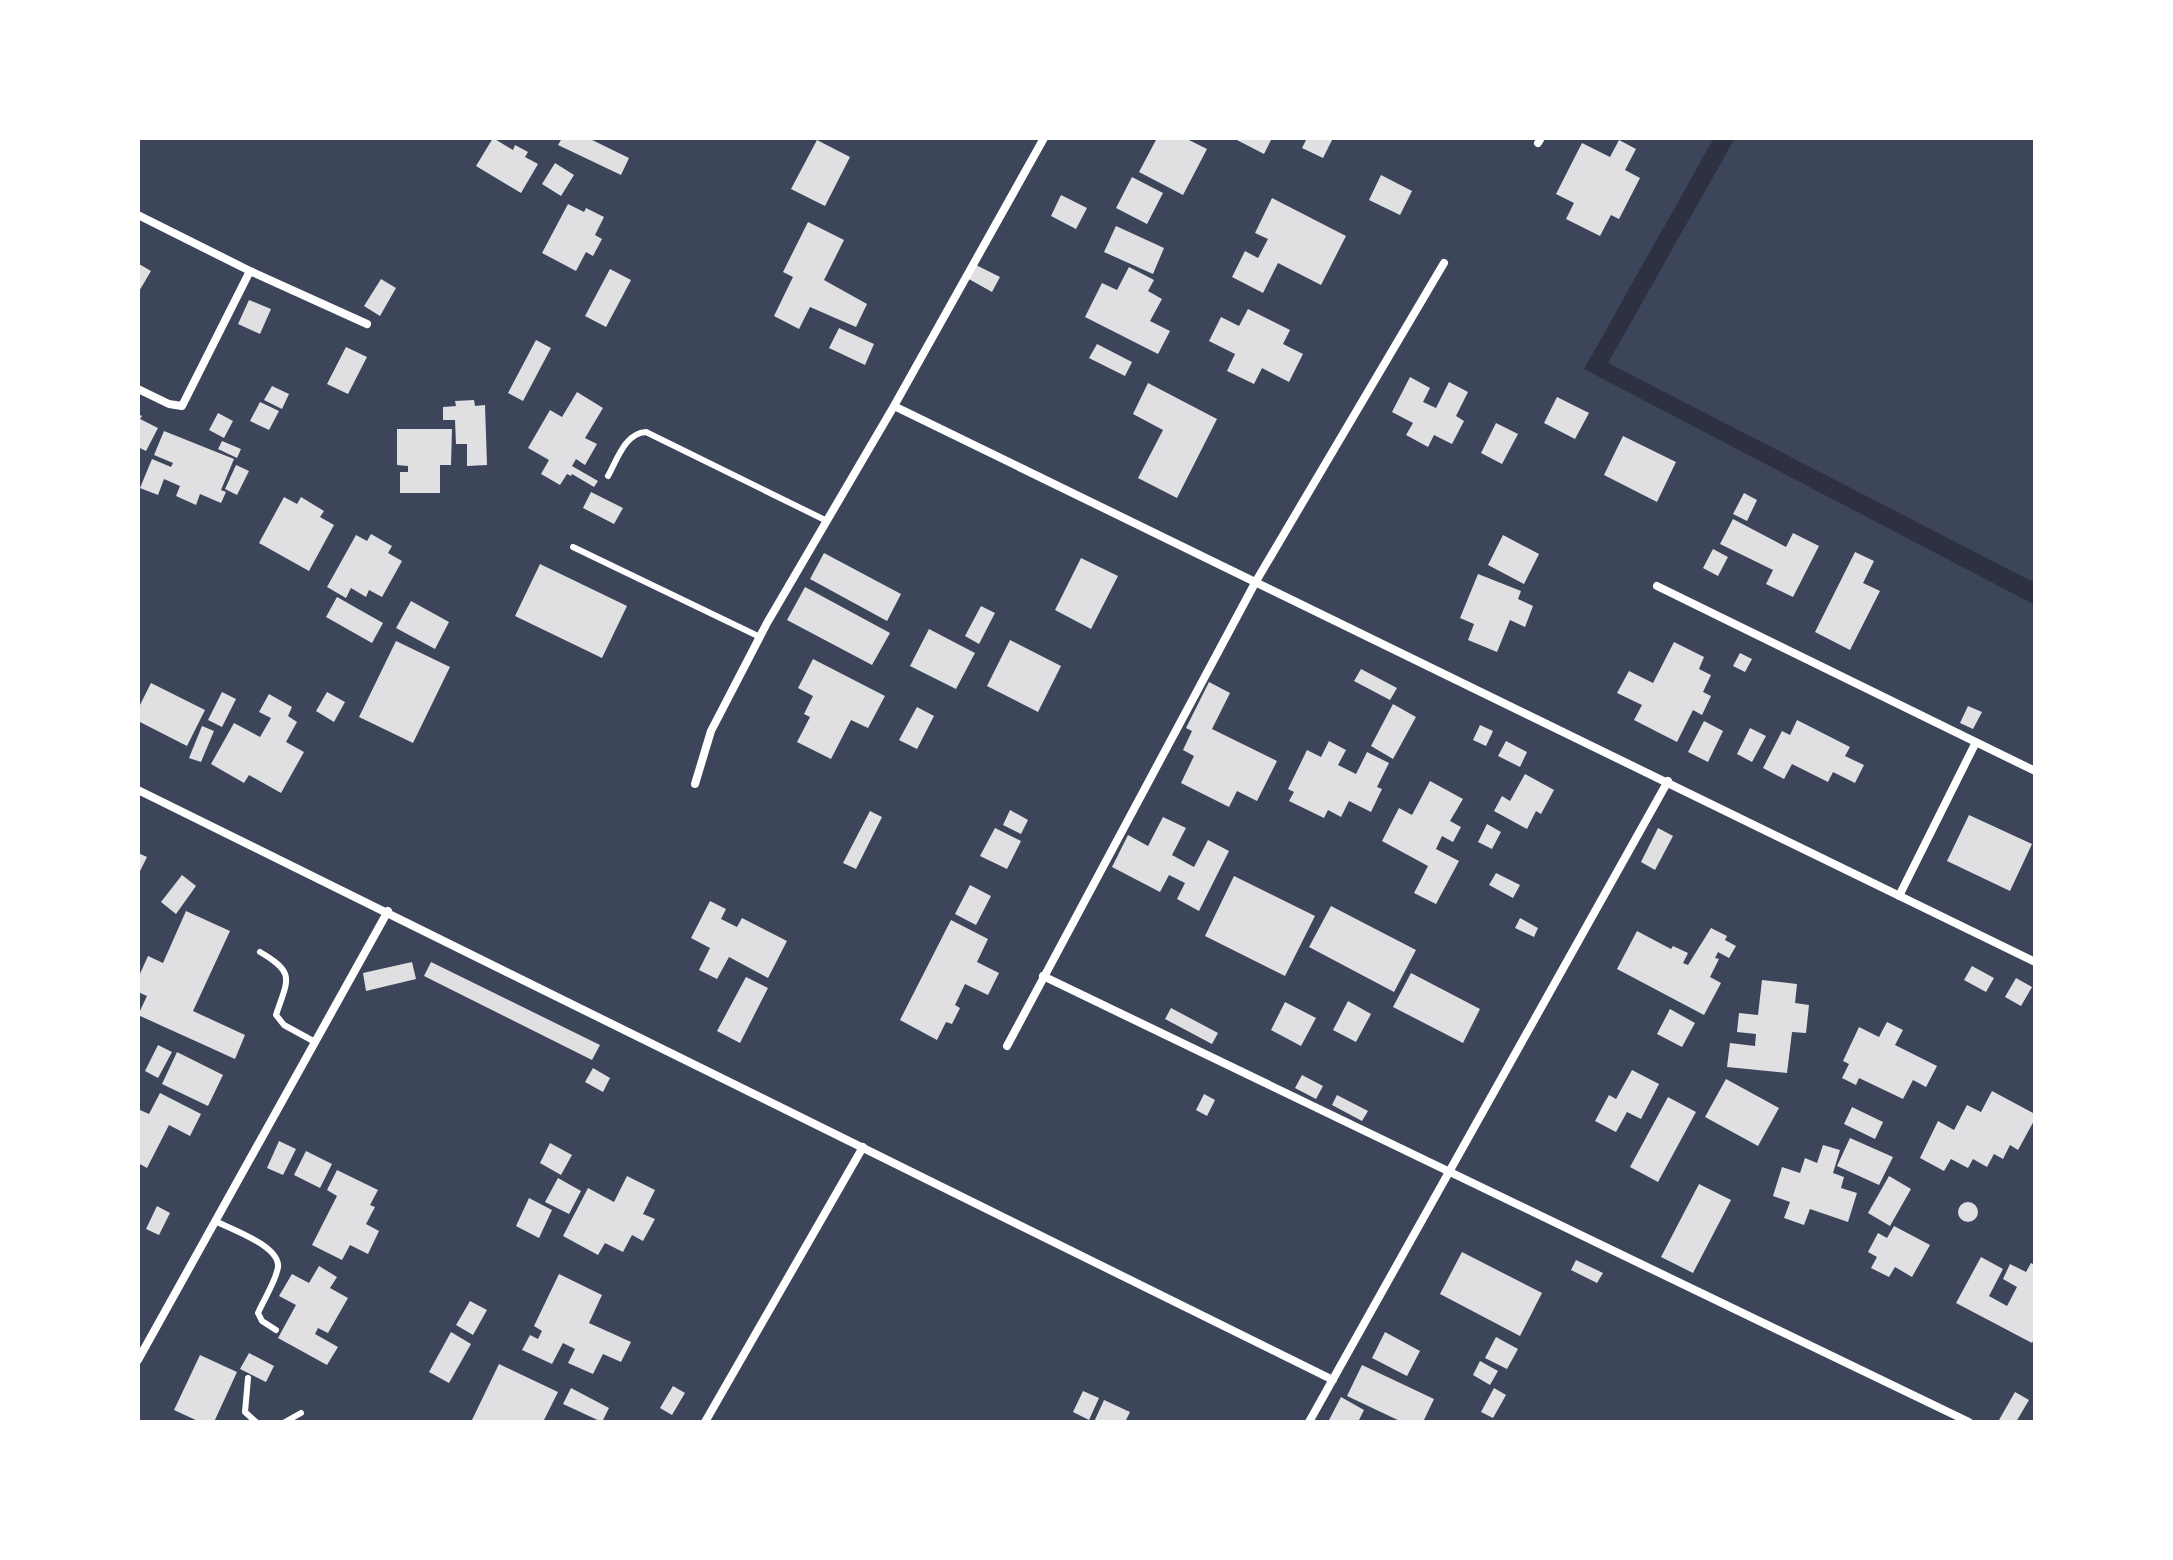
<svg xmlns="http://www.w3.org/2000/svg" width="2173" height="1560" viewBox="0 0 2173 1560" font-family="'Golos Text',sans-serif">
<style>
.green{fill:#3c4559}
.building{fill:#e0e0e3}
.lines{fill:none;stroke-linecap:round;stroke-linejoin:round}
.service{stroke:#fff;stroke-width:6}
.minor{stroke:#fff;stroke-width:8}
</style>
<rect width="100%" height="100%" fill="#2d3142"/>
<path class="green" d="M138,138h1576l-130,231 451,236v817h-1897z
M1735,138h300v445l-427,-220z"/>
<path class="building" d="M493,138l20,12 2,-5 13,7 -3,5 13,7 -17,29 -45,-27z
M562,138h26l41,20 -8,17 -63,-30z
M1157,138h28l22,11 -24,46 -44,-23z
M1233,138h39l-8,16z
M1307,138h26l-10,20 -21,-10z
M817,140l33,17 -25,49 -34,-17z
M1619,140l17,9 -11,21 15,8 -21,41 -8,-4 -11,21 -34,-17 8,-16 -18,-9 26,-51 28,14z
M555,163l19,12 -13,21 -19,-12z
M1381,175l31,16 -12,24 -31,-15z
M1132,177l31,16 -16,31 -31,-16z
M1061,195l26,13 -11,21 -25,-13z
M1272,198l74,38 -25,49 -43,-22 -15,30 -31,-16 13,-26 13,7 10,-19 -13,-6z
M568,204l16,8 2,-4 18,9 -9,18 7,4 -9,17 -7,-4 -10,19 -34,-18z
M808,222l36,18 -20,40 43,24 -11,23 -46,-20 -11,22 -25,-13 19,-39 -10,-5z
M1116,226l48,22 -11,26 -49,-22z
M139,264l12,7 -13,22v-28z
M974,264l26,13 -8,15 -25,-14z
M1129,267l25,13 -6,11 14,8 -12,22 20,10 -12,23 -73,-37 17,-34 15,7z
M610,269l21,11 -25,47 -21,-11z
M381,279l15,9 -16,28 -16,-10z
M249,300l22,9 -11,25 -22,-10z
M1248,309l42,21 -7,14 20,10 -14,28 -27,-14 -8,16 -27,-13 8,-17 -26,-13 12,-24 18,9z
M839,328l35,16 -9,21 -36,-17z
M536,340l15,8 -28,53 -15,-8z
M1097,344l35,18 -7,14 -36,-18z
M346,347l21,10 -19,37 -21,-10z
M1410,377l20,11 -7,14 13,6 13,-26 19,10 -12,24 8,5 -12,23 -18,-9 -6,12 -22,-12 7,-12 -21,-11z
M1148,383l69,36 -40,79 -39,-20 25,-48 -30,-16z
M272,386l17,8 -7,15 -18,-9z
M577,392l26,16 -18,30 12,6 -12,21 -9,-6 -4,7 26,15 -4,6 -22,-13 -1,2 -4,-2 -7,11 -19,-11 8,-14 -21,-12 22,-38 12,7z
M1557,397l32,16 -14,26 -31,-16z
M474,400l1,6 10,-1 2,60 -20,1v-22h-11l-1,-24h-12v-13l13,-1 -1,-5z
M260,402l19,9 -10,19 -19,-9z
M218,413l15,8 -9,17 -15,-8z
M138,414l4,2 -2,3 18,9 -12,23 -8,-4z
M1496,423l22,11 -16,30 -21,-11z
M397,429h55l-1,36h-11v28h-40v-21h8v-6l-11,-1z
M164,431l70,28 -13,31 5,2 -5,11 -21,-9 -4,11 -20,-9 4,-10 -16,-7 -6,16 -18,-7 12,-29 19,8 2,-4 -19,-8z
M1623,436l53,26 -19,40 -53,-27z
M222,441l19,8 -4,9 -19,-9z
M236,465l13,6 -12,24 -12,-6z
M591,492l32,16 -9,16 -31,-16z
M1744,493l13,7 -10,21 -14,-7z
M284,497l13,7 4,-7 23,14 -4,6 14,8 -25,46 -50,-28z
M1733,519l53,28 7,-14 26,13 -26,51 -27,-13 7,-14 -53,-26z
M371,534l21,12 -4,7 14,8 -20,36 -13,-7 -3,7 -15,-9 -5,10 -19,-11 29,-52 11,6z
M1503,535l36,19 -15,30 -36,-19z
M1713,549l15,8 -10,19 -15,-8z
M1855,552l19,9 -11,22 17,8 -30,59 -35,-18z
M824,553l77,41 -14,27 -77,-42z
M1081,558l37,18 -27,53 -36,-19z
M540,564l87,42 -25,52 -87,-42z
M1478,574l43,17 -3,8 15,7 -8,21 -15,-7 -13,32 -29,-12 6,-16 -14,-6z
M805,587l85,46 -18,32 -85,-45z
M337,597l46,26 -11,20 -46,-26z
M411,601l38,21 -14,27 -39,-21z
M981,606l14,7 -16,31 -14,-8z
M929,629l46,24 -19,36 -46,-23z
M1010,640l51,26 -23,46 -51,-26z
M396,641l54,26 -37,76 -54,-26z
M1674,642l30,15 -5,12 12,6 -8,17 8,4 -9,19 -9,-5 -16,32 -43,-22 8,-15 -25,-12 12,-22 24,12z
M1740,653l12,6 -7,13 -12,-6z
M813,659l72,37 -17,32 -17,-8 -20,39 -34,-17 13,-25 -6,-3 9,-18 -15,-8z
M1361,669l36,19 -7,12 -36,-19z
M1209,682l21,11 -18,36 65,32 -20,40 -20,-10 -8,16 -48,-24 13,-27 -11,-6 9,-19 -6,-3z
M151,683l54,27 -18,36 -49,-25v-12z
M222,692l14,7 -14,28 -14,-7z
M327,692l18,10 -11,20 -18,-11z
M269,694l23,13 -4,9 9,6 -11,20 18,10 -23,41 -32,-18 -5,8 -33,-19 23,-41 26,14 11,-19 -12,-6z
M1393,704l23,13 -23,42 -22,-13z
M1968,706l14,6 -9,17 -13,-6z
M917,707l17,9 -17,33 -18,-9z
M1797,720l53,27 -5,9 19,9 -9,18 -22,-11 -5,10 -36,-18 -8,15 -21,-11 19,-37 8,4z
M1704,721l19,10 -15,31 -20,-10z
M1480,725l13,6 -7,15 -13,-6z
M202,726l12,5 -13,31 -12,-4z
M1750,728l16,8 -14,26 -15,-8z
M1329,741l17,9 -8,15 18,9 11,-22 22,11 -12,24 5,2 -11,23 -22,-11 -8,16 -13,-7 -4,8 -35,-17 5,-9 -6,-3 19,-39 14,7z
M1506,741l21,11 -7,15 -22,-11z
M1525,774l29,16 -13,24 -5,-3 -9,18 -33,-18 8,-15 8,5z
M1430,781l33,18 -13,22 11,6 -8,15 -11,-6 -6,13 23,12 -23,43 -22,-11 14,-27 -46,-25 17,-33 13,7z
M1010,810l18,10 -7,14 -18,-9z
M870,811l12,6 -26,52 -13,-6z
M1969,815l63,29 -22,47 -63,-30z
M1163,817l23,11 -14,27 22,12 14,-27 21,11 -30,60 -22,-12 8,-16 -16,-8 -9,17 -48,-25 16,-32 20,11z
M1487,824l14,8 -9,17 -14,-7z
M995,828l26,13 -14,28 -27,-13z
M1658,828l15,8 -18,34 -14,-8z
M138,853l9,4 -9,18z
M1496,873l24,12 -7,13 -24,-13z
M182,875l14,11 -20,28 -15,-12z
M1234,876l81,40 -30,60 -80,-40z
M970,885l21,11 -15,29 -21,-11z
M710,901l16,8 -5,10 16,8 5,-9 45,23 -19,37 -39,-21 -12,22 -18,-9 11,-22 -19,-10z
M1331,906l85,44 -22,42 -85,-45z
M186,911l44,20 -37,80 52,24 -10,24 -97,-44 9,-19 -9,-4v-14l10,-22 15,7z
M1520,918l18,10 -4,9 -19,-9z
M951,920l37,19 -11,23 22,11 -11,22 -23,-11 -10,21 5,3 -8,16 -6,-2 -9,18 -37,-20z
M1711,928l16,8 -2,4 11,6 -7,12 -11,-6 -3,6 4,1 -9,18 11,6 -17,32 -87,-46 20,-38 34,18 2,-3 15,7 -5,10 5,2z
M412,962l4,17 -50,12 -3,-18z
M431,962l169,83 -8,15 -168,-84z
M1972,966l22,12 -8,14 -22,-12z
M1411,973l69,36 -17,34 -70,-36z
M746,977l22,11 -28,55 -23,-12z
M2016,978l16,9 -11,19 -16,-9z
M1762,980l35,4 -2,19 14,2 -3,28 -14,-1 -5,41 -60,-6 3,-24 25,3 1,-12 -19,-2 2,-19 19,2z
M1348,1001l23,13 -15,28 -23,-12z
M1285,1002l31,16 -15,28 -30,-16z
M1171,1008l47,25 -6,11 -47,-25z
M1670,1009l25,14 -13,24 -25,-13z
M1887,1022l16,8 -8,15 42,21 -11,21 -13,-7 -10,19 -44,-21 -3,7 -14,-7 7,-14 -6,-3 16,-34 20,10z
M158,1045l14,7 -14,26 -13,-7z
M177,1052l46,23 -15,31 -46,-22z
M593,1068l17,10 -7,14 -18,-10z
M1632,1070l27,14 -18,35 -14,-7 -11,20 -21,-11 14,-26 7,4z
M1302,1075l21,11 -7,13 -21,-11z
M1726,1079l53,29 -21,38 -53,-29z
M1992,1091l43,23v5l-17,31 -8,-5 -7,14 -9,-5 -7,13 -14,-8 -5,9 -17,-9 -7,12 -24,-13 18,-37 16,9 13,-25 14,7z
M160,1093l41,21 -11,22 -21,-11 -22,43 -9,-5v-49l2,-4 9,4z
M1204,1094l11,6 -8,16 -11,-6z
M1337,1095l31,16 -6,10 -30,-16z
M1668,1097l28,15 -38,70 -28,-15z
M1852,1107l31,15 -8,17 -31,-15z
M1850,1138l43,19 -14,28 -42,-19z
M279,1141l17,8 -13,26 -16,-7z
M550,1143l22,12 -11,20 -21,-12z
M1823,1145l17,5 -7,23 11,4 -3,11 16,5 -9,29 -38,-13 -6,16 -20,-7 6,-16 -17,-6 9,-29 18,6 5,-15 12,5z
M306,1151l26,13 -12,24 -26,-13z
M337,1170l41,20 -8,15 5,2 -9,17 13,7 -11,23 -18,-9 -8,15 -30,-15 25,-49 -10,-6z
M627,1176l28,14 -12,24 12,5 -12,22 -11,-6 -9,17 -18,-9 -7,12 -35,-19 25,-48 26,14z
M1889,1176l22,13 -21,37 -22,-13z
M558,1178l23,13 -12,23 -24,-12z
M1699,1184l32,16 -38,73 -32,-16z
M529,1198l23,12 -13,28 -23,-12z
M1958 1212a10 10 0 1 1 20 0a10 10 0 1 1-20 0Z
M157,1206l13,7 -11,22 -13,-6z
M1894,1226l36,19 -18,32 -17,-10 -6,10 -18,-9 6,-11 -9,-5 10,-19 9,5z
M1462,1252l80,41 -22,43 -80,-42z
M1981,1257l22,12 -14,27 18,10 10,-19 -14,-8 7,-15 16,8 5,-9 4,2v73l-3,5 -76,-40z
M1576,1260l27,13 -6,10 -26,-13z
M319,1266l18,11 -7,11 18,10 -20,35 -10,-5 -3,6 23,13 -11,18 -49,-27 18,-33 -17,-9 13,-22 17,9z
M559,1274l43,21 -13,28 42,19 -10,20 -18,-8 -10,20 -25,-11 7,-14 -12,-6 -11,21 -30,-14 8,-15 8,4 4,-8 -8,-5z
M470,1301l17,9 -14,25 -17,-10z
M451,1332l20,12 -22,39 -20,-11z
M1385,1332l35,19 -13,25 -35,-18z
M1496,1337l22,12 -11,20 -22,-11z
M249,1353l25,13 -8,16 -26,-13z
M200,1355l37,17 -23,50h-14l-26,-12z
M1480,1361l18,10 -8,14 -17,-10z
M499,1364l59,28 -15,30h-72z
M1362,1365l72,34 -11,23h-21l-55,-26z
M673,1386l12,7 -13,22 -12,-7z
M571,1388l38,20 -7,14 -39,-18z
M1494,1388l12,7 -13,23 -12,-6z
M1083,1391l16,7 -10,22 -16,-8z
M2015,1392l14,8 -13,22h-13l-4,-2z
M1341,1397l23,13 -6,12h-30z
M1104,1400l26,12 -5,10h-31z"/>
<g class="lines">
<path class="service" d="M608,476c9,-16 17,-43 38,-44l181,89
M573,547l187,90
M260,952c36,21 28,27 16,63l8,10 31,17
M215,1221c16,8 65,25 63,46 -2,14 -14,32 -20,46l4,8 14,9
M248,1378l-3,34 11,10
M285,1422l16,-9"/>
<path class="minor" d="M1538,143l3,-5
M138,215l112,56 117,53
M138,389l31,15 13,2 68,-135
M894,406l1141,556
M1657,586l378,185
M695,784l16,-53 56,-108 127,-217 150,-268
M138,790l1195,590
M1899,896l77,-154
M1043,976l926,446
M1007,1046l248,-463 189,-320
M138,1360l250,-449
M705,1422l158,-275
M1309,1422l359,-641"/>
</g>
<rect width="2173" height="1560" fill="none" stroke="#ffffff" stroke-width="280"/>
</svg>
